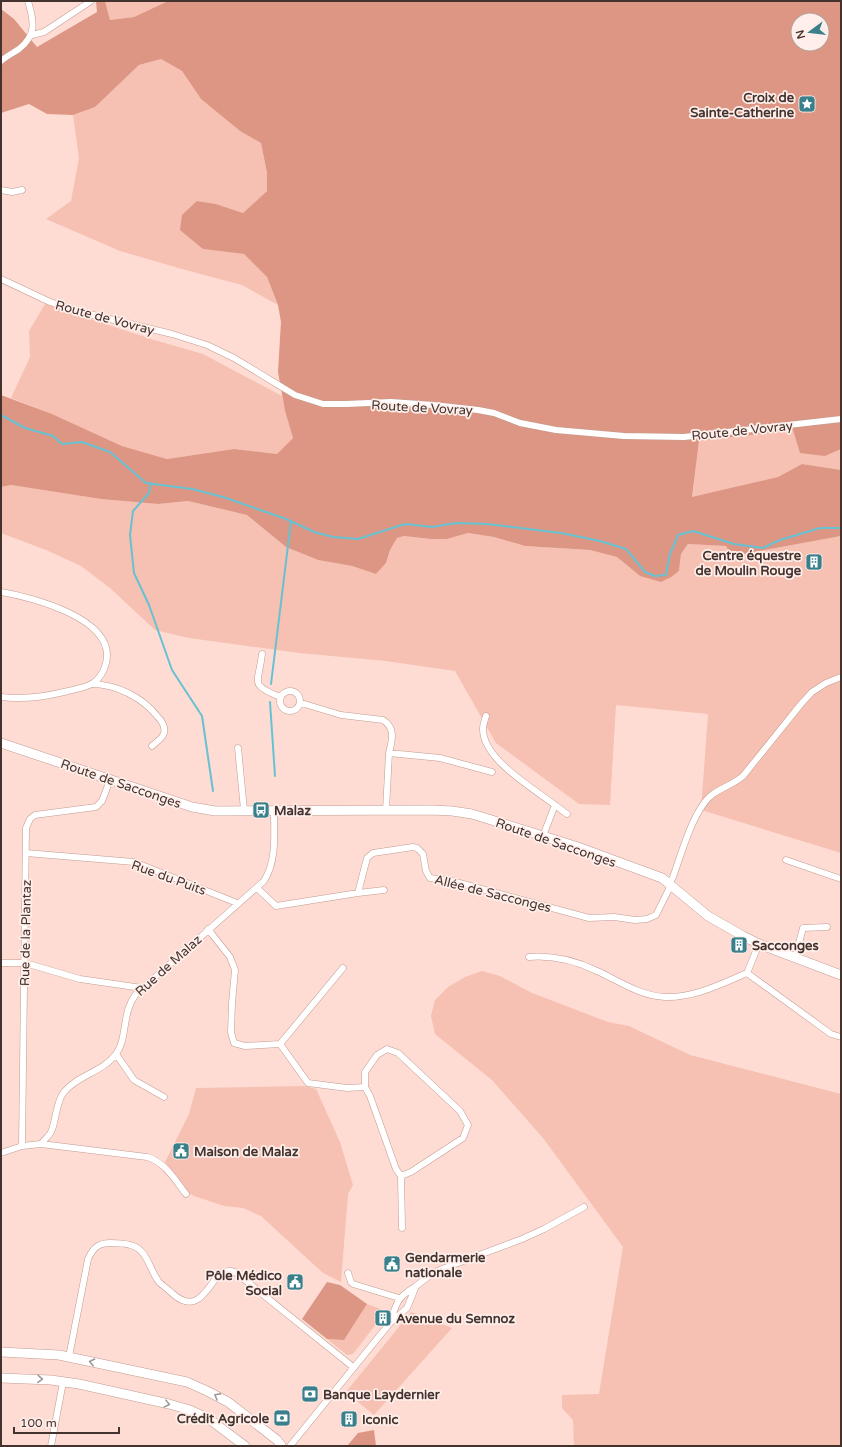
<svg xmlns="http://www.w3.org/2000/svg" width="842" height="1447" viewBox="0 0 842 1447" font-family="'Varela Round',sans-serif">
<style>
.green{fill:#f6c0b2}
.forest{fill:#dc9683;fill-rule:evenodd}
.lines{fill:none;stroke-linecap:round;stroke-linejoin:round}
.stream{stroke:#66c2d2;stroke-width:2}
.street-casing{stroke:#c29b90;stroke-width:7}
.secondary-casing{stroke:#c29b90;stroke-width:10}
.street{stroke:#fff;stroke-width:6}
.secondary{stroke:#fff;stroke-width:9}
.oneway{stroke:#a19997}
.labels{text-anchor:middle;stroke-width:3.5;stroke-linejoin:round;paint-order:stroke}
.poi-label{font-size:13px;font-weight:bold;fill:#43332f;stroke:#ffeee9;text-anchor:start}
.street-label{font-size:13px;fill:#43332f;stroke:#ffeee9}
</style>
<rect width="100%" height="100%" fill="#fedcd3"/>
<path class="green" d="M105,1h63l-34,16 -24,3z
M161,59l21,12 19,28 39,32 21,12 6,30v18l-24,22 -27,-9 -19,-3 6,48 41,5 23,23 11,28 -36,-20 -60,-16 -62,-18 -74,-32 25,-18 8,-43 -6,-43 22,-8 44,-42z
M45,304l106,35 52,15 79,42 3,15 8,27 -16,16 -43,-5 -67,10 -45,-13 -70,-32 -41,-16 19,-41 -1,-26z
M793,430l32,26 16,-7v21l-39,-6 -24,13 -86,21 7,-57z
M11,485l90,14 57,5 30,-3 59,14 39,32 32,13 34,6 24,8 10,-11 4,-13 7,-12 7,-2 27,3h16l21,-6 26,4 31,9 65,4 27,7 23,19 39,-4 2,-18 7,-10 39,2 5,10 109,-20v317l-140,-43 7,-96 -92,-9 -6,100 -31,-1 -83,-61 -41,-72 -69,-10 -87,-8 -110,-15 -34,-8 -45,-42 -29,-22 -35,-16 -45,-17v-46z
M482,971l18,5 32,17 76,29 21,4 61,29 151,39v352h-267l-1,-26 -11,-12v-13l37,-1 24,-147 -80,-109 -51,-58 -57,-46 -4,-18 4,-16 13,-13 17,-10z
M305,1086l11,3 24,53 13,43 -5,9 -7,88 -18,-9 -62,-57 -18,-8 -19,-2 -30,-10 -5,-3 -24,-31 24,-48 7,-26z
M367,1304l19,7 -33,43 -6,1 -20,-16 17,1z
M411,1312l41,16 -78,87 -28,-23z"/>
<path class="forest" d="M96,1h9l5,19 24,-3 34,-16h673v448l-16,7 -25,-3 -7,-23 -94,11 -7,56 86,-20 24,-13 39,6v66l-109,20 -6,-10 -38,-2 -7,10 -2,17 -8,6 -10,5 -21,-6 -23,-19 -27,-7 -65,-4 -31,-9 -26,-4 -21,6h-16l-27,-3 -7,2 -7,12 -4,13 -10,11 -24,-8 -34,-6 -32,-13 -39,-32 -59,-14 -30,3 -57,-5 -90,-14 -10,2v-92l51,19 70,32 45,13 67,-10 43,5 16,-16 -8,-27 -7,-39 3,-50 -3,-17 -11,-28 -23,-23 -41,-5 -23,-19 2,-15 15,-14 19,3 27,9 24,-22v-18l-6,-30 -21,-12 -39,-32 -19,-28 -21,-12 -22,6 -44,42 -22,8 -26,-1 -18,-10 -28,9v-104l13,10 23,28 60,-35zM798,20h24v24h-24z
M327,1282l13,3 27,19 -23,36 -17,-1 -25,-20z
M374,1430l2,16h-29l11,-13z"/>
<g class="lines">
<path class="stream" d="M1,415l24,13 28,8 9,8 20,-2 28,10 36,31 46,6 31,8 63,22 28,13 19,5 25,2 47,-15 27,3 24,-4 31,1 74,9 39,8 26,8 19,23 10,4 11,-1 4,-21 8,-19 15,-4 41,13 29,4 17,-8 40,-12h21
M151,483l-2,10 -16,18 -3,24 4,38 15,32 23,65 30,46 11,75
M271,684l20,-163
M270,702l5,74"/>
<g class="street-casing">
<path id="street" d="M32,35l12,-3 47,-31
M1,61c6,-5 12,-8 18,-12 18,-14 15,-28 9,-48
M1,190l11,2 10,-2
M1,279l49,23 31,10 91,22 35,11 27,13 61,37 28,9h23l45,-2 42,3 45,5 16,3 26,10 36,7 68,6 60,1 157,-18
M1,592c31,5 116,27 105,71 -6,24 -22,24 -42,29 -21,5 -41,8 -63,5
M262,654c-3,29 -14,30 18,43
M93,684c24,1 49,13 64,32 4,4 9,10 7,17 -1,5 -8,9 -12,13
M280 701a10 10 0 1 1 20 0a10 10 0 1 1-20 0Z
M301,703l40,12 42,5c13,8 9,21 6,33
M486,716c-1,4 -3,8 -3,12 -1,31 50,60 72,77l-12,31
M238,748l6,62
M555,805l12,9
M386,810l3,-57 51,5 52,14
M26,853l108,9 103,41
M786,860l55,19
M669,884l4,-7c8,-22 21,-70 40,-83 10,-7 21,-10 30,-18l58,-72 11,-12 14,-9 15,-6
M257,888l19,18 82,-13 9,-35 6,-5 40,-6 4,1 6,6 3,17 4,7 22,3 137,37 25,-1 21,3 12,-1 9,-4 15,-30
M358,893l26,-3
M208,929l22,28 5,13 -3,33 -1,29 3,11 11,3 35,-2
M529,957c24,-2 47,4 68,14 24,11 41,24 68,26 29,1 56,-13 82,-24l12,-29
M795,958l8,-30 24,-1
M1,963h24l55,16 62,9
M747,973l84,61 10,3
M280,1044l28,39 39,5 18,-1 5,9 26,73 5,7 1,52
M280,1044l63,-76
M116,1054l18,26 30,17
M365,1087v-15l12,-17 10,-6 11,4 62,58 8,14 -5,13 -52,34 -10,4
M41,1144c3,-4 8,-8 10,-12 6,-13 4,-28 13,-40 14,-17 39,-20 52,-38 12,-16 5,-40 20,-60l128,-113c13,-21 10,-46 10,-70
M22,1146l4,-318 4,-9 5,-4 61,-8 6,-6 8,-21
M1,1153l21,-7 19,-2 106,13c18,5 28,23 39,37
M348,1273l3,9 2,2 46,14
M416,1286l17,-13 9,-4 80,-30 22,-10 40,-22
M69,1357l19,-98c5,-11 10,-16 23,-16 9,0 23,1 29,7 9,8 11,22 19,32 4,4 10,8 14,12 23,20 33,-3 46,-20 5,-3 10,-4 16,-2l118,95
M51,1446l12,-64
M290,1446l100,-123 17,-15 9,-22c-19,12 -19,15 -26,37"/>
</g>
<g class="secondary-casing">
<path id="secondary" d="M1,743l191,64 23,4 217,-1 20,1 20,3 103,32 87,32 46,38 35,20 16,8 82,31
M1,1352l58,3 128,27 20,9 21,11 49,38 4,5
M1,1378l50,2 28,4 90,20 21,6 19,9 36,27"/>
</g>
<use href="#street" class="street"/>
<use href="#secondary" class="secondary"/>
</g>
<defs><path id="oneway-chevron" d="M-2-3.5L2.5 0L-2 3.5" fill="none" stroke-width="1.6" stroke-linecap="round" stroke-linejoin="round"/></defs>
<g class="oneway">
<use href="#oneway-chevron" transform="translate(92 1362) rotate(-168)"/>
<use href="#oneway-chevron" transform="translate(40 1379) rotate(2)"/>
<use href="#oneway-chevron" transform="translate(217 1396) rotate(-151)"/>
<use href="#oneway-chevron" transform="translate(167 1404) rotate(14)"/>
</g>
<defs>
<g id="sight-square" transform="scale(0.9)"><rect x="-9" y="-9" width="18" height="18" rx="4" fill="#3a808c" stroke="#ffeee9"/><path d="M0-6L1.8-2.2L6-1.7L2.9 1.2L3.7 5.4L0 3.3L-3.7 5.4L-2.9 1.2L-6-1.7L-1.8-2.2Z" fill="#fff"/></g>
<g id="building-square" transform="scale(0.9)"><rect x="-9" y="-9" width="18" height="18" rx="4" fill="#3a808c" stroke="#ffeee9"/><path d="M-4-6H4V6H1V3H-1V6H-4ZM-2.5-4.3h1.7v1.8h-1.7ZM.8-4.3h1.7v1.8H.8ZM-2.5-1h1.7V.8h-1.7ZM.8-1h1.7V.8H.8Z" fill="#fff"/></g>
<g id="bus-square" transform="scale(0.9)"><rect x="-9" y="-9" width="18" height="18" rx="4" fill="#3a808c" stroke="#ffeee9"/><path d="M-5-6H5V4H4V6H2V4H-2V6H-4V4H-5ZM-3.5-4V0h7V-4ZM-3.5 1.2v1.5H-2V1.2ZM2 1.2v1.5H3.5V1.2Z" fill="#fff"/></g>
<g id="civic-square" transform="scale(0.9)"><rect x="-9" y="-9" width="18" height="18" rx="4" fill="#3a808c" stroke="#ffeee9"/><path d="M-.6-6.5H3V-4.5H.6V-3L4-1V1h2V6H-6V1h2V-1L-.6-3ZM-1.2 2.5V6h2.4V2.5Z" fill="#fff"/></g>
<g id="bank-square" transform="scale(0.9)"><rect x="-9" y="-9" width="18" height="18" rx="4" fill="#3a808c" stroke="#ffeee9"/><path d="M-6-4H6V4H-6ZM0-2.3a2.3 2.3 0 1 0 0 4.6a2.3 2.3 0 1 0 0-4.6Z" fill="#fff"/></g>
</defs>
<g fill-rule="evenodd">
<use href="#sight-square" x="807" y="104"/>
<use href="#building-square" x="814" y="562"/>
<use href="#bus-square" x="261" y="810"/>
<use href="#building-square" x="739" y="945"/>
<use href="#civic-square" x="181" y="1151"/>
<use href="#civic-square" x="392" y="1264"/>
<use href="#civic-square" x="295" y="1282"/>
<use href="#building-square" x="383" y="1318"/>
<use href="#bank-square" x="310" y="1394"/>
<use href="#bank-square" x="282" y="1418"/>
<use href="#building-square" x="349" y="1419"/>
</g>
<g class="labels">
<g class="poi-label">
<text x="794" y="102" text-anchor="end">Croix de<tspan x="794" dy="15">Sainte-Catherine</tspan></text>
<text x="801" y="560" text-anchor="end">Centre équestre<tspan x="801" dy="15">de Moulin Rouge</tspan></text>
<text x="274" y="815">Malaz</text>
<text x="752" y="950">Sacconges</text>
<text x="194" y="1156">Maison de Malaz</text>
<text x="405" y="1262">Gendarmerie<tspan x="405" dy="15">nationale</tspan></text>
<text x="282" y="1280" text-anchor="end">Pôle Médico<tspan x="282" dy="15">Social</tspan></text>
<text x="396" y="1323">Avenue du Semnoz</text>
<text x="323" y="1399">Banque Laydernier</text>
<text x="269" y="1423" text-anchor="end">Crédit Agricole</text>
<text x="362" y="1424">Iconic</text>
</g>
<g class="street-label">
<text transform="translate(105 317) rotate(15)" y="5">Route de Vovray</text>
<text transform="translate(422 407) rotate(3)" y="5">Route de Vovray</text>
<text transform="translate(742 430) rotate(-6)" y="5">Route de Vovray</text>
<text transform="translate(121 783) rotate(19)" y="5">Route de Sacconges</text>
<text transform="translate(556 842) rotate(19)" y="5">Route de Sacconges</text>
<text transform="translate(169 877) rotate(20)" y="5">Rue du Puits</text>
<text transform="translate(493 893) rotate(14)" y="5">Allée de Sacconges</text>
<text transform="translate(25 933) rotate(-89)" y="5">Rue de la Plantaz</text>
<text transform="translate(168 965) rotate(-42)" y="5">Rue de Malaz</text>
</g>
</g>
<rect width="842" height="1447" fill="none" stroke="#43332f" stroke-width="4"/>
<g transform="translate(810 32) rotate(255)"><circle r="19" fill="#ffeee9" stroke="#b4a39f"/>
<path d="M0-3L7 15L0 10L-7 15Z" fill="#3a808c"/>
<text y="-6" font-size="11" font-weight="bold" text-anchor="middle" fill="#43332f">N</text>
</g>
<path d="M14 1427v6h105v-6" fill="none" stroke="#43332f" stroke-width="2"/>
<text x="20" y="1427" font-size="12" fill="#43332f" stroke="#ffeee9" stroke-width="3" paint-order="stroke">100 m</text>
</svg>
